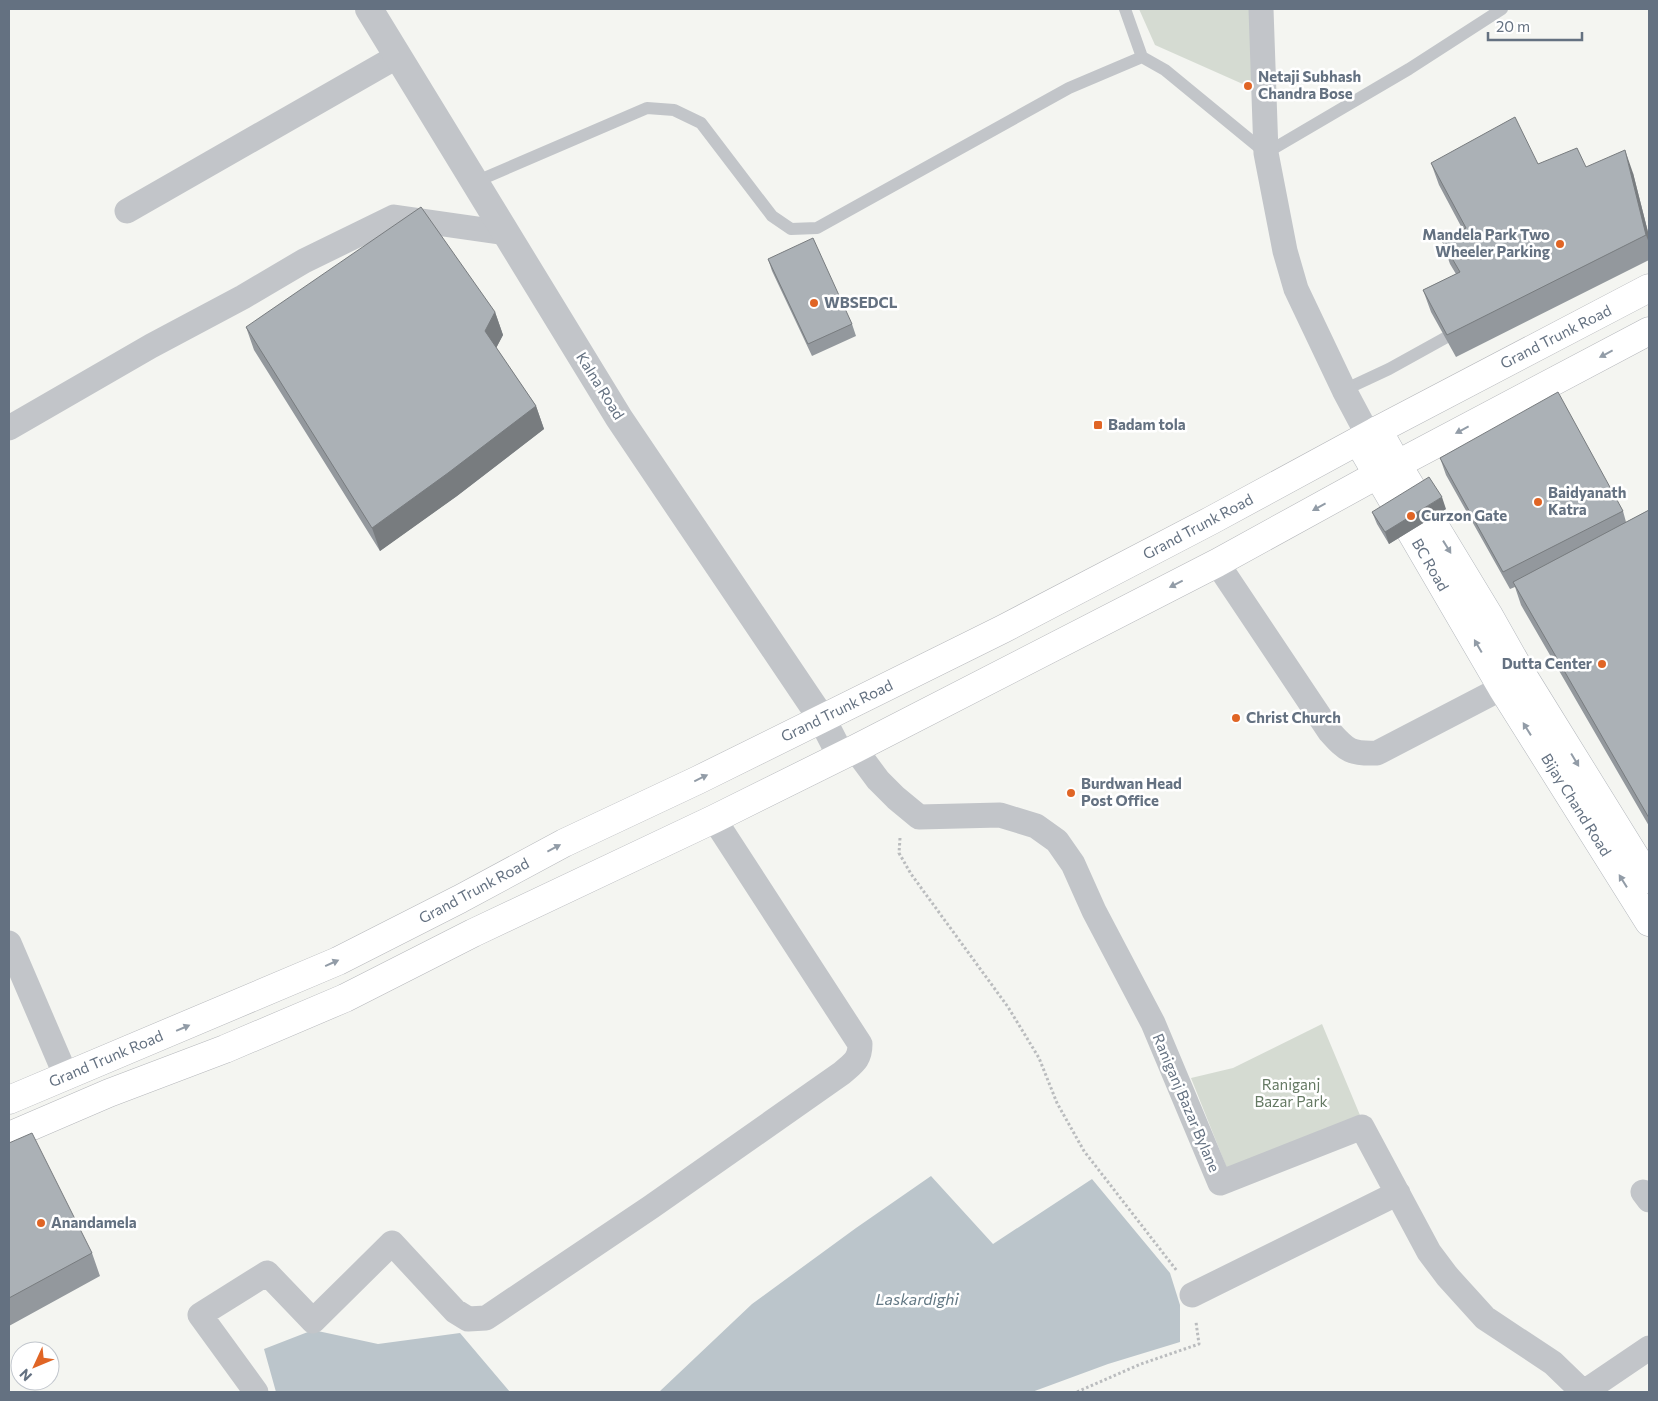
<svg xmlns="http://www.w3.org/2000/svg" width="1658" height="1401" viewBox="0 0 1658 1401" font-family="Commissioner,sans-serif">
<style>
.green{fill:#d5dbd2}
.water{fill:#bbc5cb}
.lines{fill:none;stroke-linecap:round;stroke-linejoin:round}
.secondary-casing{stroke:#b4b8bd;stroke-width:29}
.trunk-casing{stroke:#b5b7bb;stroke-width:29}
.path{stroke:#babcbe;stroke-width:3;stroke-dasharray:2.5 2.5;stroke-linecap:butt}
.service{stroke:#c2c5c9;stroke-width:12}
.minor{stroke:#c2c5c9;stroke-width:25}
.tertiary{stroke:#c2c5c9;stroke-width:28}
.secondary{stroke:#fff;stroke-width:28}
.trunk{stroke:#fff;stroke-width:28}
.wall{fill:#93989d}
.shaded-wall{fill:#787c7f}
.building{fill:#abb1b6;stroke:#787c7f}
.oneway{fill:#929ca7}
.poi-dot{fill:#e06525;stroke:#fff;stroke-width:2}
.labels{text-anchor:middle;stroke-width:5;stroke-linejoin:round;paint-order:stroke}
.poi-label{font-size:15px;font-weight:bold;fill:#647181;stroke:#fff;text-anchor:start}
.street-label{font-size:15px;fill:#647181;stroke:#fff}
.park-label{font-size:15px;fill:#657963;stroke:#fff}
.water-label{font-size:16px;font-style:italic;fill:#647985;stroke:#fff}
</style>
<rect width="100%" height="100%" fill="#f4f5f1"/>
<path class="green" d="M1139,9h112l12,84 -108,-48z
M1322,1024l40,96 -134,51 -37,-93 42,-10z"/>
<path class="water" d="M931,1176l62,68 99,-65 78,94 10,32v37l-72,22 -76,28h-373l93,-88 104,-76z
M313,1330l65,14 82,-11 50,59h-234l-12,-43z"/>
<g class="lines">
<g class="secondary-casing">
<path id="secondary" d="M1378,430l19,34 91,150 34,60 127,205
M1358,441l144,247 147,234"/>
</g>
<g class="trunk-casing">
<path id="trunk" d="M9,1100l329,-139 122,-62 104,-56 134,-63 305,-151 209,-109 166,-90 271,-142
M9,1136l100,-43 116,-44 120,-51 128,-65 241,-114 141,-70 362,-186 160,-88 272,-144"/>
</g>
<path class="path" d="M900,838l-1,15 12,21 97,133 31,51 18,45 27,48 93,120
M1077,1392l64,-28 58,-20 -3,-22"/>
<path class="service" d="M1125,9l17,48 23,13 101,83 143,-84 93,-60
M475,182l172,-74 27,2 27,13 71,93 19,13 26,-1 252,-140 73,-31
M1344,390l45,-21 56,-31"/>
<path class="minor" d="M1261,9l5,144 19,98 11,38 48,101 24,45
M127,211l271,-155
M9,428l142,-82 92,-49 61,-36 90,-44 112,16
M1217,563l113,169c17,19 21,22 47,21l125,-65
M855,749l23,31 18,18 23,19 81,-2 36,11 21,15 16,23 21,47 59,112 67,160 142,-56 67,125 18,24 38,42 68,45 30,29
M9,943l57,133
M1643,1192l6,8
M1192,1295l206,-102
M256,1392l-56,-77 67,-42 46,48 79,-78 63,68 13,8 18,-1 165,-111 191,-134c11,-10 18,-13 18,-29l-146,-225
M1584,1392l65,-44"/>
<path class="tertiary" d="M369,9l250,409 203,301 19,37"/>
<use href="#secondary" class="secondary"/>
<use href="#trunk" class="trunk"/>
</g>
<path class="wall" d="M1431,163l107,1 48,3 47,6 16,63v24l-193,97 -25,-45 -8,-22 33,-16 -6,-10 -8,-23 21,-11 -24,-45z
M768,259l84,65 4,12 -44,20 -40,-85z
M495,312l8,23 -7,13 40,58 8,23 -87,67 -77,55 -126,-201 -8,-23z
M1440,458l183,53 3,11 23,-12v316l-128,-221 -6,-18 -5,2 -64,-114z
M1446,509l-57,35 -12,-20 -5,-12z
M9,1143l83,110 8,23 -91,50z"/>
<path class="shaded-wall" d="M1625,150l8,23 16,63v7l-3,-8z
M495,312l8,23 -10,19 -8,-23z
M536,406l8,23 -87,67 -77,55 -8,-23z
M1442,497l4,12 -57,35 -4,-12z"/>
<path class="building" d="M1515,117l23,47 39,-16 9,19 39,-17 21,85 -199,100 -24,-45 37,-18 -18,-31 24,-13 -35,-65z
M421,207l74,105 -10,19 51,75 -88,67 -76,55 -126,-201z
M813,238l39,86 -44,20 -40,-85z
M1558,392l65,119 -120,61 -63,-114z
M1429,477l13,20 -57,35 -13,-20z
M1649,510v308l-136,-236z
M32,1133l60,120 -83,45v-155z"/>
<defs><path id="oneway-solid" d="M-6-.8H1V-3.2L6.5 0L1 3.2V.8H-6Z" transform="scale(1.25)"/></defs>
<g class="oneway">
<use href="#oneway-solid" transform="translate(1606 354) rotate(152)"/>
<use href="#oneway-solid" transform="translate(1462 430) rotate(152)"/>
<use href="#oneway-solid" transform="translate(1319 507) rotate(151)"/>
<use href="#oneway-solid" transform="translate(1447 547) rotate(58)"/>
<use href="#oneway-solid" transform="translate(1176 584) rotate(153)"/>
<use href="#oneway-solid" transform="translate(1478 646) rotate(-120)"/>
<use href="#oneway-solid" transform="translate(1527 729) rotate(-122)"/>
<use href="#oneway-solid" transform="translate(1575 760) rotate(59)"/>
<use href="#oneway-solid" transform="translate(701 778) rotate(-26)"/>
<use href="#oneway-solid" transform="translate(554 848) rotate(-28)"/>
<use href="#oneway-solid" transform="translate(1623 881) rotate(-122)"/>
<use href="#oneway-solid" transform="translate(332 963) rotate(-24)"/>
<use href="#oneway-solid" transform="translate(183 1028) rotate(-23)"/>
</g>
<g class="poi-dot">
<circle cx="1248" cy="86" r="5"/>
<circle cx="1560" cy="244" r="5"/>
<circle cx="814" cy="303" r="5"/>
<rect x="1093" y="420" width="10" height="10" rx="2.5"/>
<circle cx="1538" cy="502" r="5"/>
<circle cx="1411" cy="516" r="5"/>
<circle cx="1602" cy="664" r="5"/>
<circle cx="1236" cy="718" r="5"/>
<circle cx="1071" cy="793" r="5"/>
<circle cx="41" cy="1223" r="5"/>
</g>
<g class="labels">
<g class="poi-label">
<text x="1258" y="82">Netaji Subhash<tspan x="1258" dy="17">Chandra Bose</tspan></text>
<text x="1550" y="240" text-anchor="end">Mandela Park Two<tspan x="1550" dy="17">Wheeler Parking</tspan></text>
<text x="824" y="308">WBSEDCL</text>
<text x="1108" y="430">Badam tola</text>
<text x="1548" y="498">Baidyanath<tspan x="1548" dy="17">Katra</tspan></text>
<text x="1421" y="521">Curzon Gate</text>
<text x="1592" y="669" text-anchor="end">Dutta Center</text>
<text x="1246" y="723">Christ Church</text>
<text x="1081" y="789">Burdwan Head<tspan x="1081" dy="17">Post Office</tspan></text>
<text x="51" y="1228">Anandamela</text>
</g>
<g class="street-label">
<text transform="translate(1556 337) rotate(-27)" y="5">Grand Trunk Road</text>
<text transform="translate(600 386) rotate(58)" y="5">Kalna Road</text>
<text transform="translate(1198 527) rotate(-28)" y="5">Grand Trunk Road</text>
<text transform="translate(1430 565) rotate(60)" y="5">BC Road</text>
<text transform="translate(837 711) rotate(-26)" y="5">Grand Trunk Road</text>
<text transform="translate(1576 805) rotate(58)" y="5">Bijay Chand Road</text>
<text transform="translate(474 891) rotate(-28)" y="5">Grand Trunk Road</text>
<text transform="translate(106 1059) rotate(-23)" y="5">Grand Trunk Road</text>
<text transform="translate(1186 1103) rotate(67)" y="5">Raniganj Bazar Bylane</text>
</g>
<g class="park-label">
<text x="1291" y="1090">Raniganj<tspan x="1291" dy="17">Bazar Park</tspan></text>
</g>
<g class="water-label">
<text x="917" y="1305">Laskardighi</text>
</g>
</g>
<rect width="1658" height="1401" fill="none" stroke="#647181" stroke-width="20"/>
<g transform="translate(35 1366) rotate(226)"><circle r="24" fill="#ffffff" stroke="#c1c6cd"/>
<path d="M0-4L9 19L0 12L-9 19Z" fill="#e06525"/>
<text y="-8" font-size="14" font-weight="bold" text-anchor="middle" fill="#647181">N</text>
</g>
<path d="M1488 32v8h94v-8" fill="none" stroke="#647181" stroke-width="2.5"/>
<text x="1496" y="32" font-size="15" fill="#647181" stroke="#ffffff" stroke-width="4" paint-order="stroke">20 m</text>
</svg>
